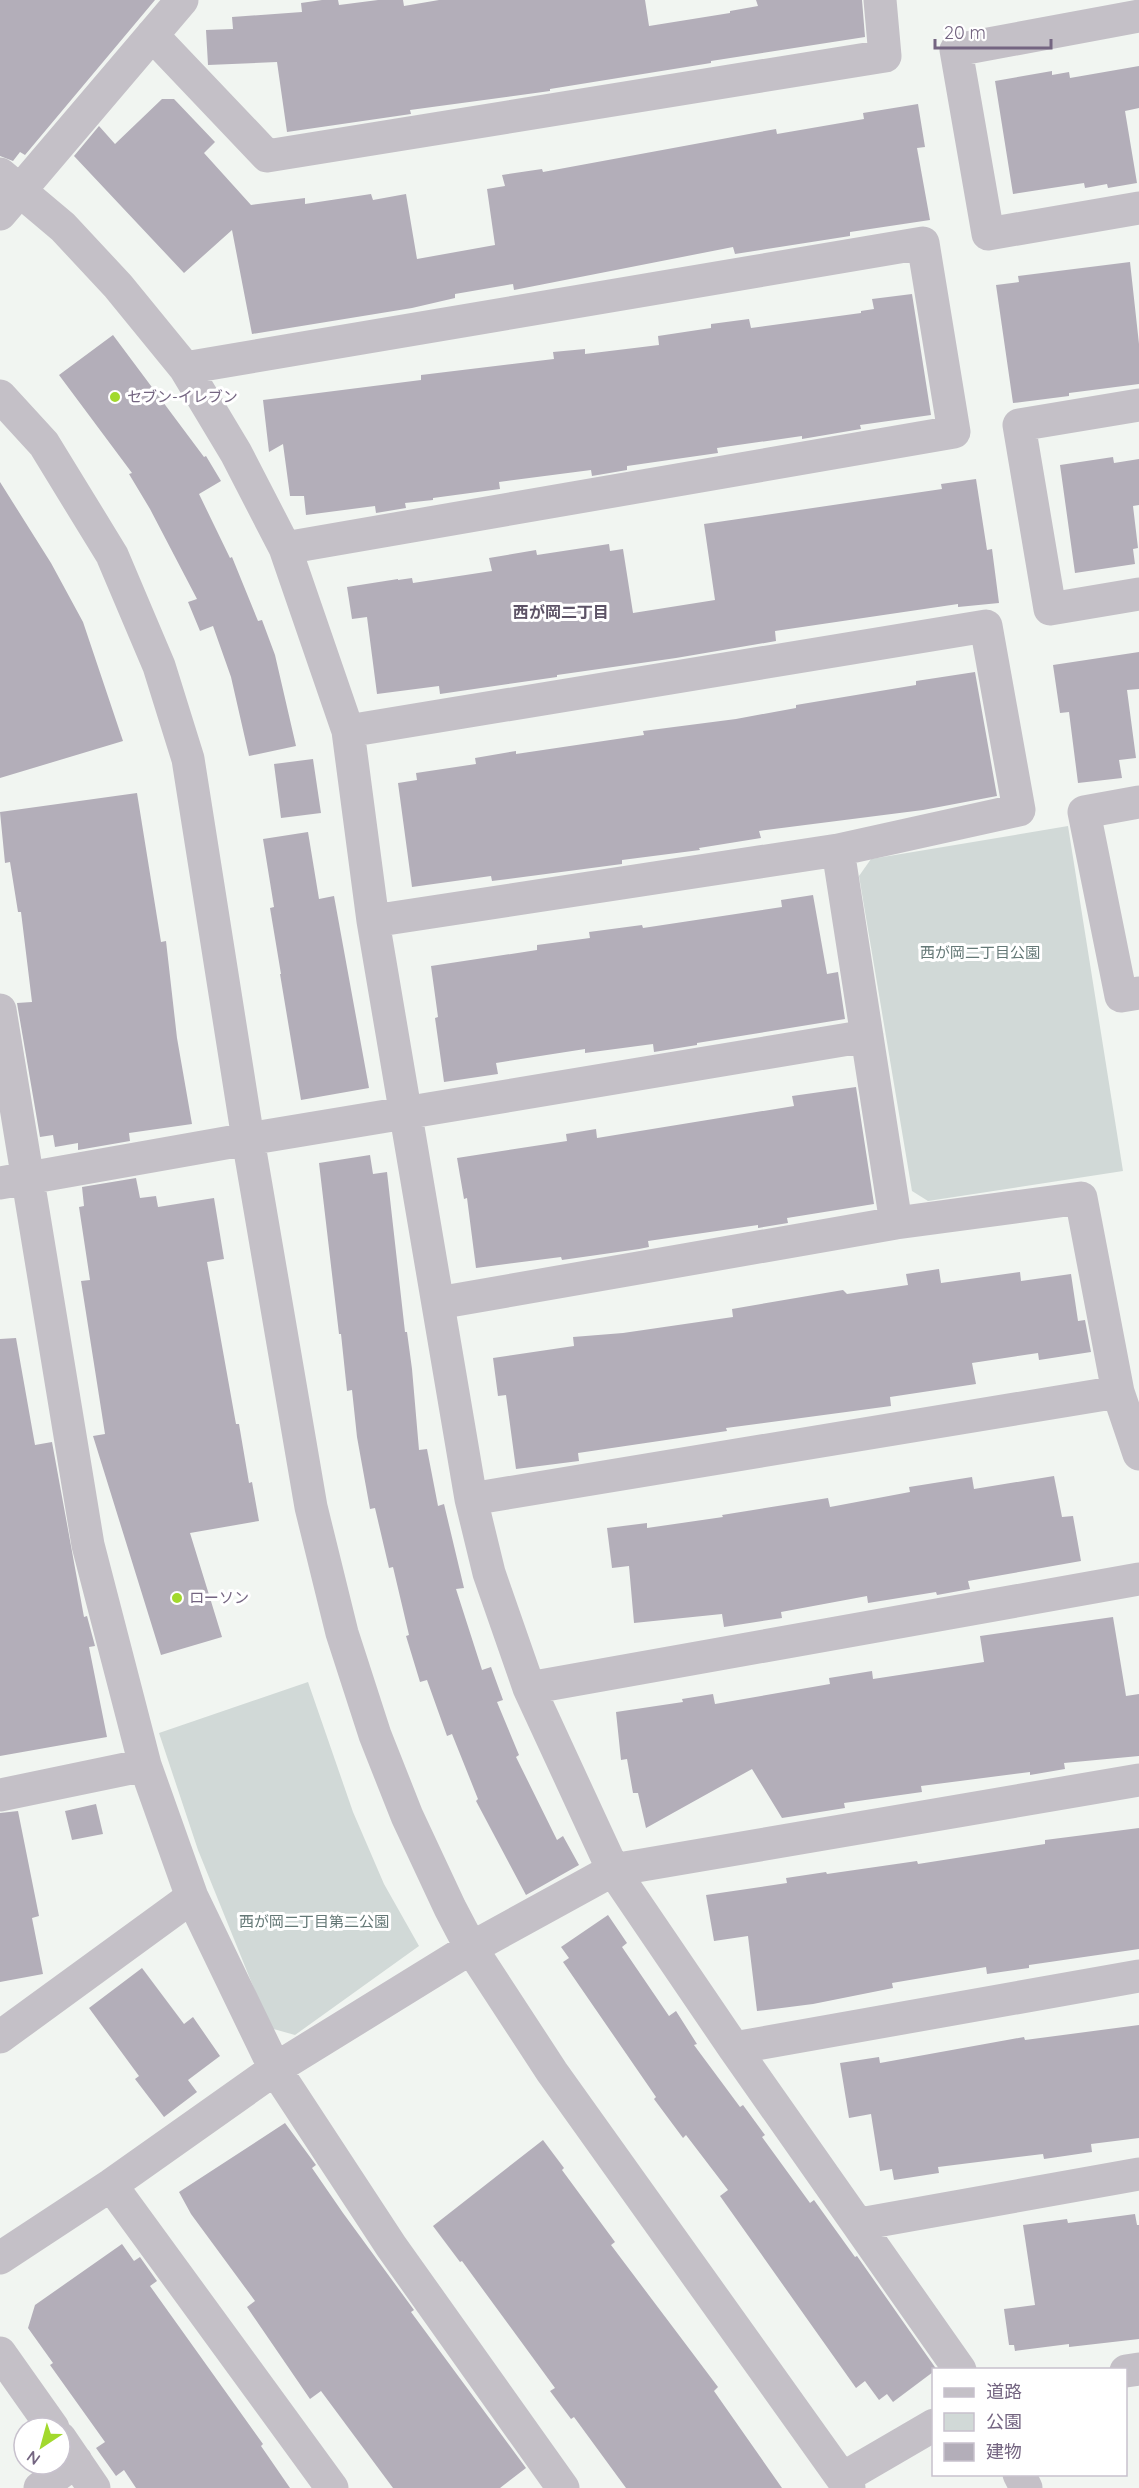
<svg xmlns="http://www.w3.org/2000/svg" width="1139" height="2488" viewBox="0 0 1139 2488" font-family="Quicksand,'Noto Sans JP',sans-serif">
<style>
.green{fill:#d1d9d7}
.building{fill:#b3aeb9}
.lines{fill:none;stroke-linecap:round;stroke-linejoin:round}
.minor{stroke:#c4c0c7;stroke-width:33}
.poi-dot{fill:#a2d92d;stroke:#fff;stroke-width:2}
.labels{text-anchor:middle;stroke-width:6;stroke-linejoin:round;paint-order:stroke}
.poi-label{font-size:15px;fill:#746581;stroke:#fff;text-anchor:start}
.park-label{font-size:15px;fill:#647876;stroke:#fff}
.neighbourhood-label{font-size:16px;font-weight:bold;fill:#5d5366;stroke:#fff}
</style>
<rect width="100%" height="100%" fill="#f1f5f1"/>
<path class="green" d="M1068,826l55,345 -195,30 -16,-10 -53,-315 12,-17z
M308,1682l45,130 31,72 35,62 -124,89 -25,-7 -72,-178 -39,-117z"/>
<path class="building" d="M0,0h155l-130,155 -5,-3 -7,9 -13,-5z
M322,0h16l1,5 39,-5h25l1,6 35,-6h206l4,26 81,-13v-2l28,-5 -2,-6h106l3,37 -154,24v2l-161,26v2l-140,19 1,4 -124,18 -10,-70 -69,3 -2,-35 27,-1 -1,-12 70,-5 -1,-9z
M1139,66v42l-14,3 12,72 -29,5 -1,-4 -22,4 -1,-5 -71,11 -18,-113 57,-10v4l17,-3 1,6z
M162,99h12l41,43 -11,11 47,52 54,-7v6l66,-10 2,6 33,-6 11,65 78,-14 -8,-56 18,-3 -3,-11 40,-6 1,3 233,-43 1,5 87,-15 -1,-6 55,-9 7,43 -8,1 13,72 -80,12v4l-115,18 -2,-7 -219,43 -1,-6 -58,10v4l-43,10 -160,26 -20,-104 -48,43 -110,-117 25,-30 16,18z
M1130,262l9,82v40l-70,9v3l-56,7 -17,-118 23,-3 -1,-6z
M912,294l19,121 -71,10 1,4 -59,10v-3l-85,12 1,5 -91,13v4l-35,6 -1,-6 -92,12 1,7 -67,9v2l-28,3 1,5 -30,5 -1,-7 -69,9 -2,-19h-14l-7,-52 -14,8 -6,-52 158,-20v-5l133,-16 -1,-7 32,-3v5l74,-9 -1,-9 53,-8v-4l38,-5 2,9 110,-15v-2l13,-2 -2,-10z
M113,335l91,122 2,-1 15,25 -22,13 31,64 2,-1 26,64 4,-1 13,35 21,91 -47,10 -18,-79 -18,-51 -13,5 -12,-29 9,-3 -47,-90 -21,-35 3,-1 -73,-98z
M1113,457l1,6 25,-4v46l-6,1 5,42 -5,1 2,15 -60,9 -15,-108z
M976,479l11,71 5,-1 7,54 -41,4v-3l-183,27 1,10 -100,17 -119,17v2l-117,17 -1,-8 -62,8 -10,-77 -15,2 -5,-32 51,-8v1l14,-2 1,5 79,-12 -3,-13 47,-8 1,5 72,-11 1,7 13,-2 10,64 82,-13 -11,-76 238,-35 -1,-5z
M0,482l51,81 32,59 40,119 -123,37z
M1139,652v37l-12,1 9,68 -17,2 3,18 -44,5 -9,-71 -9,1 -7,-48z
M975,672l22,124 -74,14 -164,21 2,7 -62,10 1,2 -78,10v4l-130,17 -1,-5 -79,11 -14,-104 19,-3 -1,-7 60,-9 -1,-6 41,-7v3l128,-19 -1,-4 93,-12 60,-11v-3l120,-20v-4z
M313,759l8,54 -40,5 -7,-54z
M137,793l24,149 5,-1 11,97 15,86 -63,9 1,8 -52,9v-7l-23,4 -2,-12 -13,2 -23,-134 15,-1 -11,-90h-3l-8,-50 -5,1 -5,-51z
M308,832l11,67 15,-3 35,192 -68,12 -21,-126h1l-11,-66 4,-1 -11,-68z
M813,895l14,79 11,-2 7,47 -148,24v2l-43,7 -1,-8 -68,9v-4l-89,14 2,11 -54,8 -9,-64 3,-1 -7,-51 106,-16v-5l53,-7 -1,-6 53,-7 1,3 139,-21 -1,-7z
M856,1087l18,117 -87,14 1,5 -30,5v-3l-110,16 1,6 -10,2 -77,11 -1,-3 -85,11 -9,-70 -3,1 -7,-41 110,-17 -1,-7 30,-5 1,9 197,-32 -2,-10z
M370,1155l3,19 14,-2 18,160h2l5,37 7,81 8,-1 11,57 6,-2 20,84 -8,1 26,81 9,-3 12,33 -6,2 22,53 -3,2 41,83 6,-4 16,29 -53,30 -50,-94 2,-2 -26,-65 -5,2 -20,-56 -7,2 -14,-46 3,-1 -16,-68 -4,1 -14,-60 -5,1 -13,-72 -5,-47 -5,1 -6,-57h-2l-20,-171z
M136,1178l4,20 16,-2 2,11 56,-9 10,61 -17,3 29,162h3l10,59 3,-1 7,39 -69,12 32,104 -61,18 -68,-219 12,-2 -24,-153 9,-1 -11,-73 5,-1 -2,-19z
M939,1269l2,14 79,-11 1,9 50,-7 7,47 7,-1 6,32 -52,8 -1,-7 -66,10 4,21 -86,13 1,9 -165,22 1,3 -149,22 1,8 -63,8 -10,-74 -8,1 -5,-38 81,-12 -1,-9 50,-4 110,-16 -1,-8 111,-19 4,4 61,-9 -2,-11z
M16,1338l19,107 17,-3 32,175 3,-1 8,30 -6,1 18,90 -107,19v-417z
M1054,1476l8,41 11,-1 8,45 -113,20 2,8 -33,6 -1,-3 -68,11 -1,-7 -86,16 1,6 -58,9 -2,-13 -88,9 -5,-57 -17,2 -5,-40 40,-5v5l76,-11 -1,-2 106,-17 2,9 80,-15 -1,-5 63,-10 2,12z
M1113,1617l13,79 13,-2v62l-75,7 1,6 -35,6v-3l-109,14 1,6 -78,11 1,5 -63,10 -30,-49 -106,59 -8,-35h-5l-6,-34 -6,1 -5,-48 67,-10 -1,-3 31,-5 2,10 115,-20 -1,-6 43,-7 1,8 111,-17 -4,-26z
M96,1804l7,30 -31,6 -7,-29z
M18,1811l21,105 -7,2 11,56 -43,8v-169z
M1139,1828v121l-110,16v3l-42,6 -1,-7 -94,16 1,5 -80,16 -56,7 -9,-75 -34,5 -8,-46 81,-12 -1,-5 40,-6 1,2 90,-13 1,3 127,-20v-4z
M608,1915l19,28 -5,4 47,69 7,-5 21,33 -3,1 46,62 3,-2 22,30 -3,2 48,66 4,-3 41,57 2,-1 80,114h-4v2l-40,30 -6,-8 -8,6 -14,-19 -9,7 -136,-192 8,-6 -42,-55 -3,3 -29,-39 2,-2 -93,-135 6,-4 -8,-11z
M142,1968l42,56 9,-7 27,39 -32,24 9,12 -33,25 -29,-38 4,-3 -50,-68z
M1139,2025v113l-48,6 1,8 -48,7 -1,-5 -105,13 1,6 -45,7 -2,-11 -12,2 -9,-57 -22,4 -9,-55 39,-6 1,6 144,-26 1,3z
M285,2123l31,42 -4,3 31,45 71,97 -3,2 115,156 -26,20h-107l-72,-97 -11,8 -63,-92 8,-6 -64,-87 -12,-22z
M543,2140l21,28 -2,2 53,72 -4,3 107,142 -4,4 68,97h-156l-52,-71 -3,2 -21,-28 5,-3 -93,-127 -2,1 -27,-36z
M1135,2214l2,11h2v114l-70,8v-3l-54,7 -1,-6h-5l-5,-36 31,-4 -12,-80 44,-6 1,4z
M122,2244l12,17 6,-4 17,24 -7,5 113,158 -2,2 29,42h-154l-12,-18 -8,6 -20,-28 9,-6 -55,-77 3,-2 -25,-35 7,-23z"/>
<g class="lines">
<path class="minor" d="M1139,16l-183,34 32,184 151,-26
M152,35l115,121 618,-100 -5,-56
M0,174l63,53 55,59 67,82 51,85 49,95 63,183 25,190 98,578 18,74 40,115 84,182 121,178 226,322
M0,214l182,-214
M185,368l738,-125 31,189 -669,116
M0,396l44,48 68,111 47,111 29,93 60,380 63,368 31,126 33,102 32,81 43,92 21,40 81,124 297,416
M1139,405l-120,20 31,184 89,-15
M348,731l638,-105 33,184 -181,40 -465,71
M1139,802l-55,10 37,184 18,-3
M838,850l58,373
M0,1010l88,535 57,220 47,132 83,172 116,177 172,242
M0,1183l248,-44 619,-103
M438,1303l458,-80 185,-25 37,194 21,62
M471,1499l647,-107
M529,1688l610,-109
M0,1795l145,-30
M0,2037l192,-140
M734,2048l405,-72
M111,2185l221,303
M860,2224l279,-50
M0,2258l111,-73 164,-116 196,-121 142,-78 526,-90
M0,2353l53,75
M1126,2371l13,-2
M60,2438l34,50
M1019,2474l7,14
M843,2478l91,-53
M40,2488l36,-27"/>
</g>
<g class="poi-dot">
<circle cx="115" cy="397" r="6"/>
<circle cx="177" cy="1598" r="6"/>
</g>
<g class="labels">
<g class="poi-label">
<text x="127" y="402">セブン-イレブン</text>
<text x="189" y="1603">ローソン</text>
</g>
<g class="park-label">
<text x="980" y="958">西が岡二丁目公園</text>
<text x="314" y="1927">西が岡二丁目第二公園</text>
</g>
<g class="neighbourhood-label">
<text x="561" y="618">西が岡二丁目</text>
</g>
</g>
<rect x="932" y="2368" width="195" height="108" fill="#ffffff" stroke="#c7c1cd" stroke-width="1.5"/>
<rect x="944" y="2388" width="30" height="9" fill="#c4c0c7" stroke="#c7c1cd" stroke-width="1.5"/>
<text x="986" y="2398" font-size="18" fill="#746581">道路</text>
<rect x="944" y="2413" width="30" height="18" fill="#d1d9d7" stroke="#c7c1cd" stroke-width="1.5"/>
<text x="986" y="2428" font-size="18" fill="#746581">公園</text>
<rect x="944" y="2443" width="30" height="18" fill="#b3aeb9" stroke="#c7c1cd" stroke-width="1.5"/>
<text x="986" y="2458" font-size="18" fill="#746581">建物</text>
<g transform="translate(42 2446) rotate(216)"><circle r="28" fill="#ffffff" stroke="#c7c1cd" stroke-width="1.5"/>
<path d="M0-4.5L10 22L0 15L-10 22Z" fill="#a2d92d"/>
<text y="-9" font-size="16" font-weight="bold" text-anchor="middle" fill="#746581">N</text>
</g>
<path d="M935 39v9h116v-9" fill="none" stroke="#746581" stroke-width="3"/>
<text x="944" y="39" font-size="18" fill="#746581" stroke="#ffffff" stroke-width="4.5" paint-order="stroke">20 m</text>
</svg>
